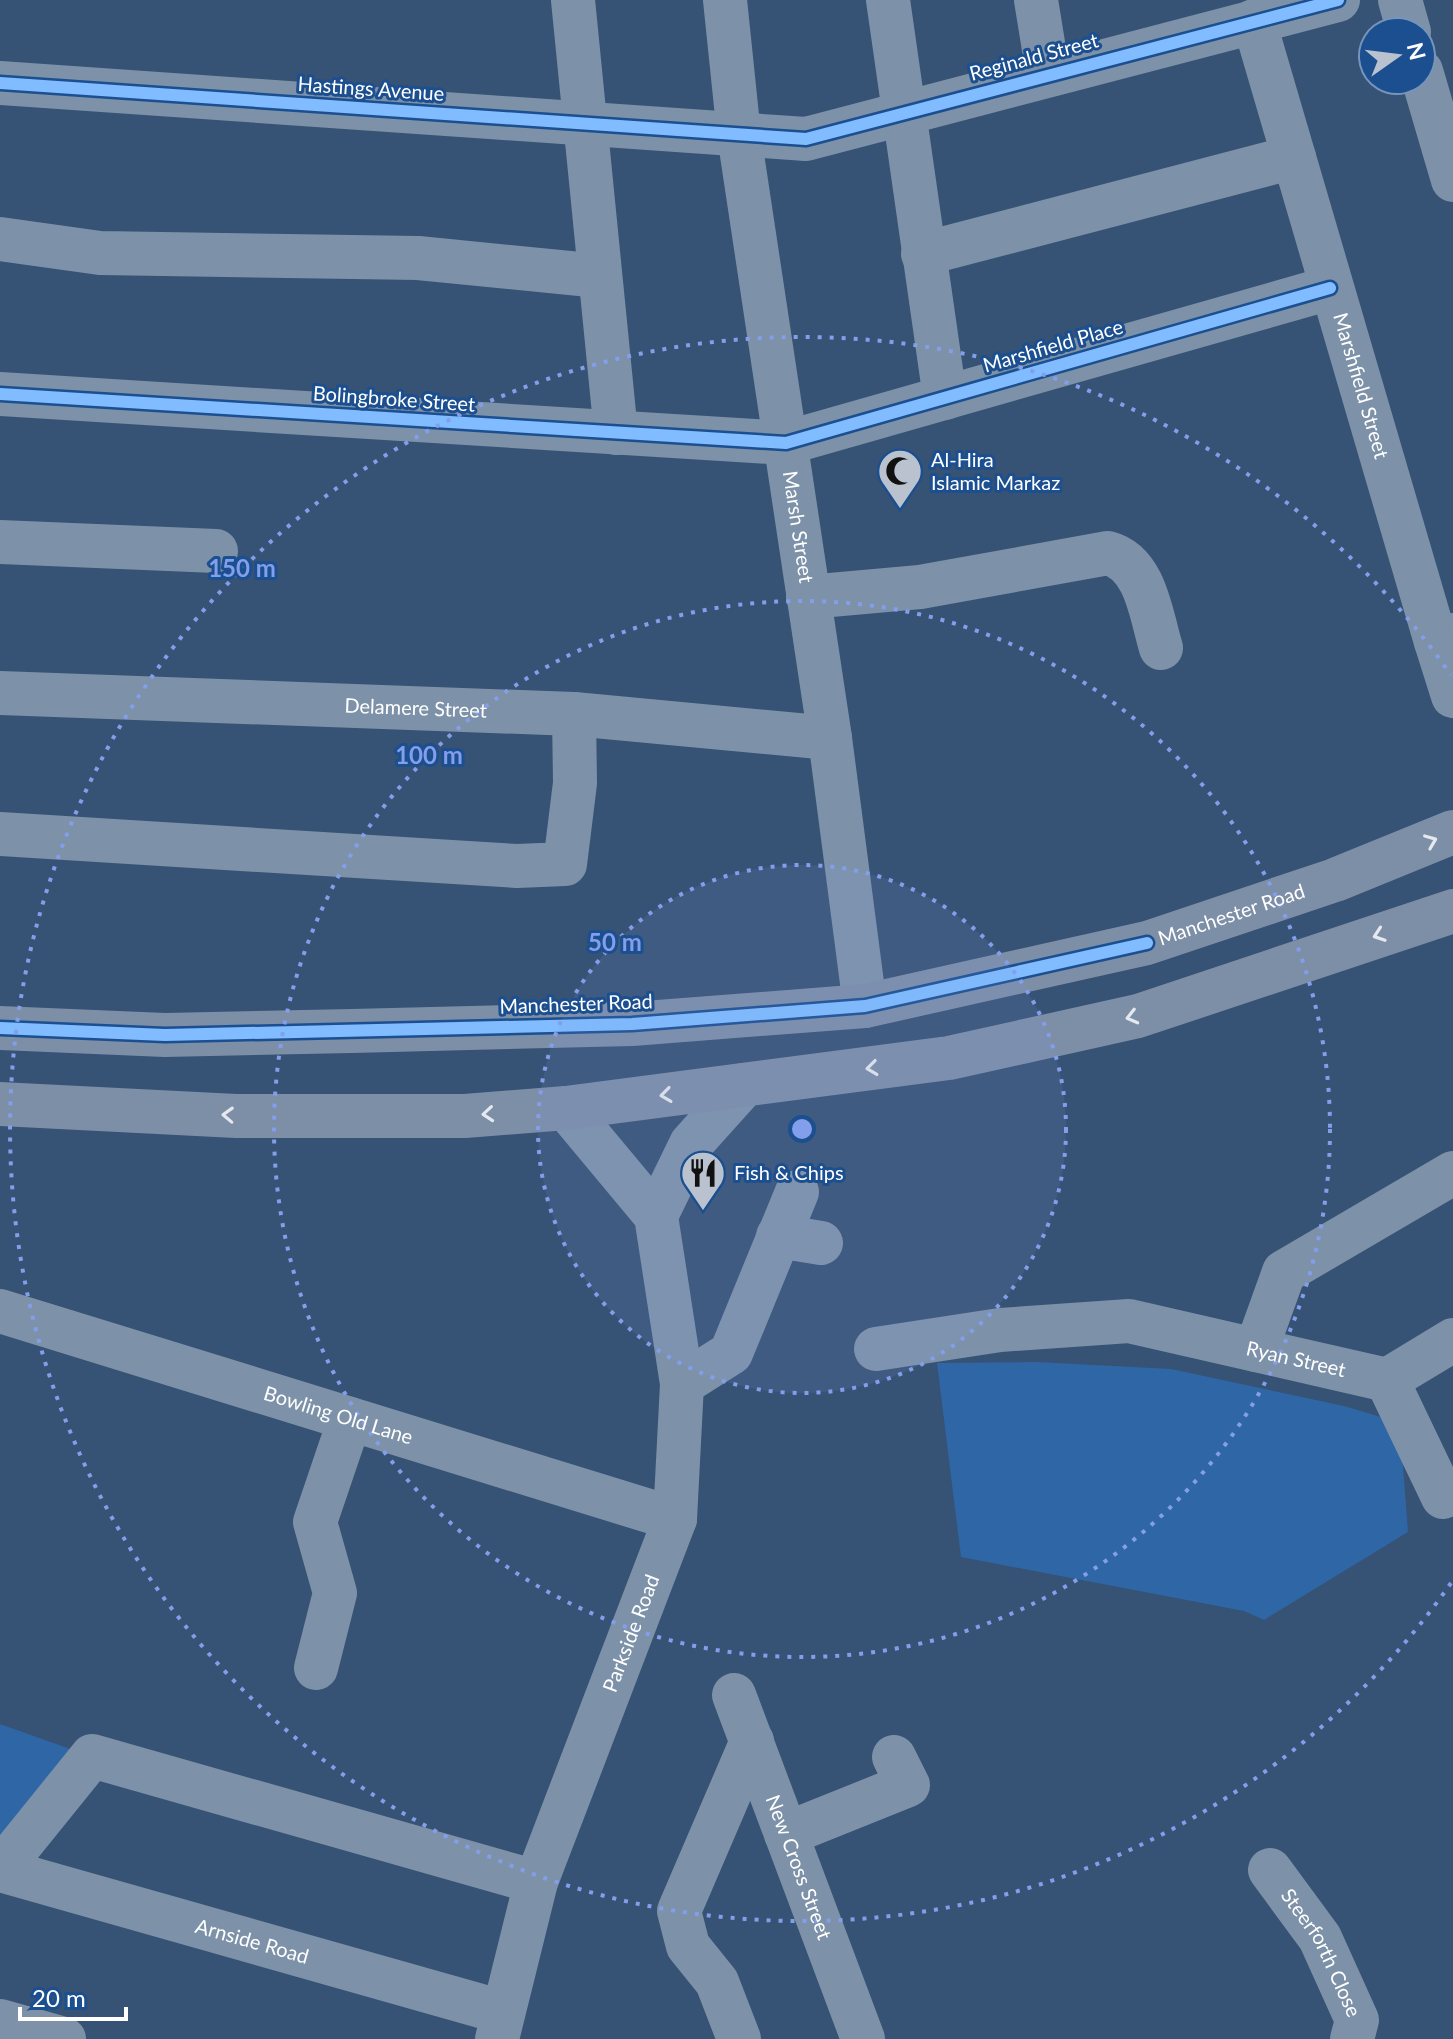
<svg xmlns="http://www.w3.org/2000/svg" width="1453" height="2039" viewBox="0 0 1453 2039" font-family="Lato,sans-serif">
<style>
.green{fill:#2f66a5}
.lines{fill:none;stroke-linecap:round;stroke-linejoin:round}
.minor{stroke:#7d92a8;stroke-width:44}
.major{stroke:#7d8ea7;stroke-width:44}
.cycleway-casing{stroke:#1b4f8f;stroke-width:17}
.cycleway{stroke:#80bcff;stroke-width:12}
.oneway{stroke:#e5e8ed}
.ring{fill:none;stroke:#839eea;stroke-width:4;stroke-dasharray:4 8}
.labels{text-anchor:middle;stroke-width:6;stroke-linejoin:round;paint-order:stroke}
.street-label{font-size:20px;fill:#fff;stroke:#1b4f8f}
.poi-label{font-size:20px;fill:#fff;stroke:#1b4f8f;text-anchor:start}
.centre{fill:#839eea;stroke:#1b4f8f;stroke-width:4}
.ring-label{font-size:24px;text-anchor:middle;font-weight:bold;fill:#839eea;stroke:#1b4f8f;stroke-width:6;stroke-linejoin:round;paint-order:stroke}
</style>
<rect width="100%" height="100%" fill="#365274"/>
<path class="green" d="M1037,1362l134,7 173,37 37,11 21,35 6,80 -144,88 -20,-9 -283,-54 -24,-194z
M0,1724l76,27 -76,92z"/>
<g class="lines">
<g class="minor">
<path d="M573,0l43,433"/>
<path id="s1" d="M725,0l14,135 91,603 35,268"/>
<path d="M888,0l57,398"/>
<path d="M1036,0l12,74"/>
<path d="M1400,0l9,32"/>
<path id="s2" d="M1254,21l182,621 17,-7"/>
<path d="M1421,71l32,109"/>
<path d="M0,83l806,56 532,-139"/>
<path d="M0,239l100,14 318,5 182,18"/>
<path d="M923,254l371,-97"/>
<path d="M0,394l786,49 544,-155"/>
<path d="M0,542l216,9"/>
<path d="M808,597l112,-10 188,-34c38,10 43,62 53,95"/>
<path d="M1436,642l17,54"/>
<path id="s3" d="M0,693l574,21 256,24"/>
<path d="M0,834l517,32 48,-2 10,-81 -1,-69"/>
<path d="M656,1216l35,-72 53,-59"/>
<path d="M778,1236l43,7"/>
<path id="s4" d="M0,1311l675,208"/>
<path id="s5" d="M876,1349l124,-19 129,-9 258,59 66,-40"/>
<path d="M1256,1350l28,-78 169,-99"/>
<path d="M1387,1380l56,117 10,-6"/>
<path d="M682,1384l49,-31 66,-161"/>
<path d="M316,1668l19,-75 -20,-71 35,-103"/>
<path id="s6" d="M734,1695l129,344"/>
<path d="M786,1834l122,-49 -14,-28"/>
<path d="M0,1870l92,-114 444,126"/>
<path id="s7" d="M0,1870l502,142"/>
<path id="s8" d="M1270,1870l50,68 37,82 -5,19"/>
<path d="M0,2021l64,18"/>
<path id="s9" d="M497,2039l39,-157 139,-363 7,-135 -26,-168 -90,-108"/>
<path d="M739,2039l-22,-57 -29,-36 -9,-35 73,-170"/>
</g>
<g class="major">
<path id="s10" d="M0,1028l165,7 187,-4 280,-7 233,-18 282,-63 188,-63 118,-48"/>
<path d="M0,1104l236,12h229l101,-8 383,-50 189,-42 315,-105"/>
</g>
<g class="cycleway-casing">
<path id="cycleway" d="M0,83l806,56 532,-139
M0,394l786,49 544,-155
M0,1028l165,7 467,-11 233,-18 282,-63"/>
</g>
<use href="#cycleway" class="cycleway"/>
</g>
<defs><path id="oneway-chevron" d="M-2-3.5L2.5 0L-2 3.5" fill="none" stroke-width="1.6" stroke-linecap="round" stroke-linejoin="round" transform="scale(2)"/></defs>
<g class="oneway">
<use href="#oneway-chevron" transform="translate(1431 841) rotate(-22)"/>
<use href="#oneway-chevron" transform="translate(1379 935) rotate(161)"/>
<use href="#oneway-chevron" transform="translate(1132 1017) rotate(166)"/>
<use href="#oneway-chevron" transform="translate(872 1068) rotate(173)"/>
<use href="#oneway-chevron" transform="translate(666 1095) rotate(172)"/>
<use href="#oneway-chevron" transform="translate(488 1114) rotate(175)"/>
<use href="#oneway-chevron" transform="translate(228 1115) rotate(-178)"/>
</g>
<circle cx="802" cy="1129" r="264" fill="#839eea" fill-opacity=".12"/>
<g class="ring">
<circle cx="802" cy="1129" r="264"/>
<circle cx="802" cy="1129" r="528"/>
<path d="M1451 1583A792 792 0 1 1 1451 675"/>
</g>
<defs>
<g id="mosque-pin" transform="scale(2.3)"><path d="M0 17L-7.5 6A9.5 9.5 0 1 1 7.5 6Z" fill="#b9c2ce" stroke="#1b4f8f"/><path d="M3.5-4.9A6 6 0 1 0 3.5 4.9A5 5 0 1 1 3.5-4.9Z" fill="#111"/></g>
<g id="restaurant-pin" transform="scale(2.3)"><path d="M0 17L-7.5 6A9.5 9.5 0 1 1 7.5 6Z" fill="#b9c2ce" stroke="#1b4f8f"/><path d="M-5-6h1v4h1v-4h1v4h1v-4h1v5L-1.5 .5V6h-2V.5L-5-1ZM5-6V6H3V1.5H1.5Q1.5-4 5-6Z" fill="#111"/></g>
</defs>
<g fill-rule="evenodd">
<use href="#mosque-pin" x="900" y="471"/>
<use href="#restaurant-pin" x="703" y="1173"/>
</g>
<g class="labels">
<g class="street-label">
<text transform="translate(1034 57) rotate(-15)" y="7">Reginald Street</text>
<text transform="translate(371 89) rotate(4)" y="7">Hastings Avenue</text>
<text transform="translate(1053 346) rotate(-16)" y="7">Marshfield Place</text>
<text dy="7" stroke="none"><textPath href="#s2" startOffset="380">Marshfield Street</textPath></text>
<text transform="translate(394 399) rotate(4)" y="7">Bolingbroke Street</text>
<text dy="7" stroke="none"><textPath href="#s1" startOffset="532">Marsh Street</textPath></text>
<text dy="7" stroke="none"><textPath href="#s3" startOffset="416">Delamere Street</textPath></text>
<text dy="7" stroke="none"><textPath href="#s10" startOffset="1244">Manchester Road</textPath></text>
<text transform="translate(576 1004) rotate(-2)" y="7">Manchester Road</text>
<text dy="7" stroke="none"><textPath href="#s5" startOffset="426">Ryan Street</textPath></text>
<text dy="7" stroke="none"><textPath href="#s4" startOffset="354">Bowling Old Lane</textPath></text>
<text dy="7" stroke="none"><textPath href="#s9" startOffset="428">Parkside Road</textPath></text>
<text dy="7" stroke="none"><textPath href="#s6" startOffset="184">New Cross Street</textPath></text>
<text dy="7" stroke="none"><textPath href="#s7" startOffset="262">Arnside Road</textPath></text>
<text dy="7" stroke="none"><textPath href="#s8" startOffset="98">Steerforth Close</textPath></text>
</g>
<g class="poi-label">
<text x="931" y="467">Al-Hira<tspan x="931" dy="23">Islamic Markaz</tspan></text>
<text x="734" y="1180">Fish &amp; Chips</text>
</g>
</g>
<circle cx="802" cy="1129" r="12" class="centre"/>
<g class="ring-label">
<text x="242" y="577">150 m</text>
<text x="429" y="764">100 m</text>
<text x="615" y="951">50 m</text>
</g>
<g transform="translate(1397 56) rotate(76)"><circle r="38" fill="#1b4f8f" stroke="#7695bc" stroke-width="2"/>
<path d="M0-6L14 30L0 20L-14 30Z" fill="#b9c2ce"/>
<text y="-12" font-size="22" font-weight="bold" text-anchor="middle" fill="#ffffff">N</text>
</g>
<path d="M20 2007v12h106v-12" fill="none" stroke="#ffffff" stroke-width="4"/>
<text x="32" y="2007" font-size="24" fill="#ffffff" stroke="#1b4f8f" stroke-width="6" paint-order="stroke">20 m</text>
</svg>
